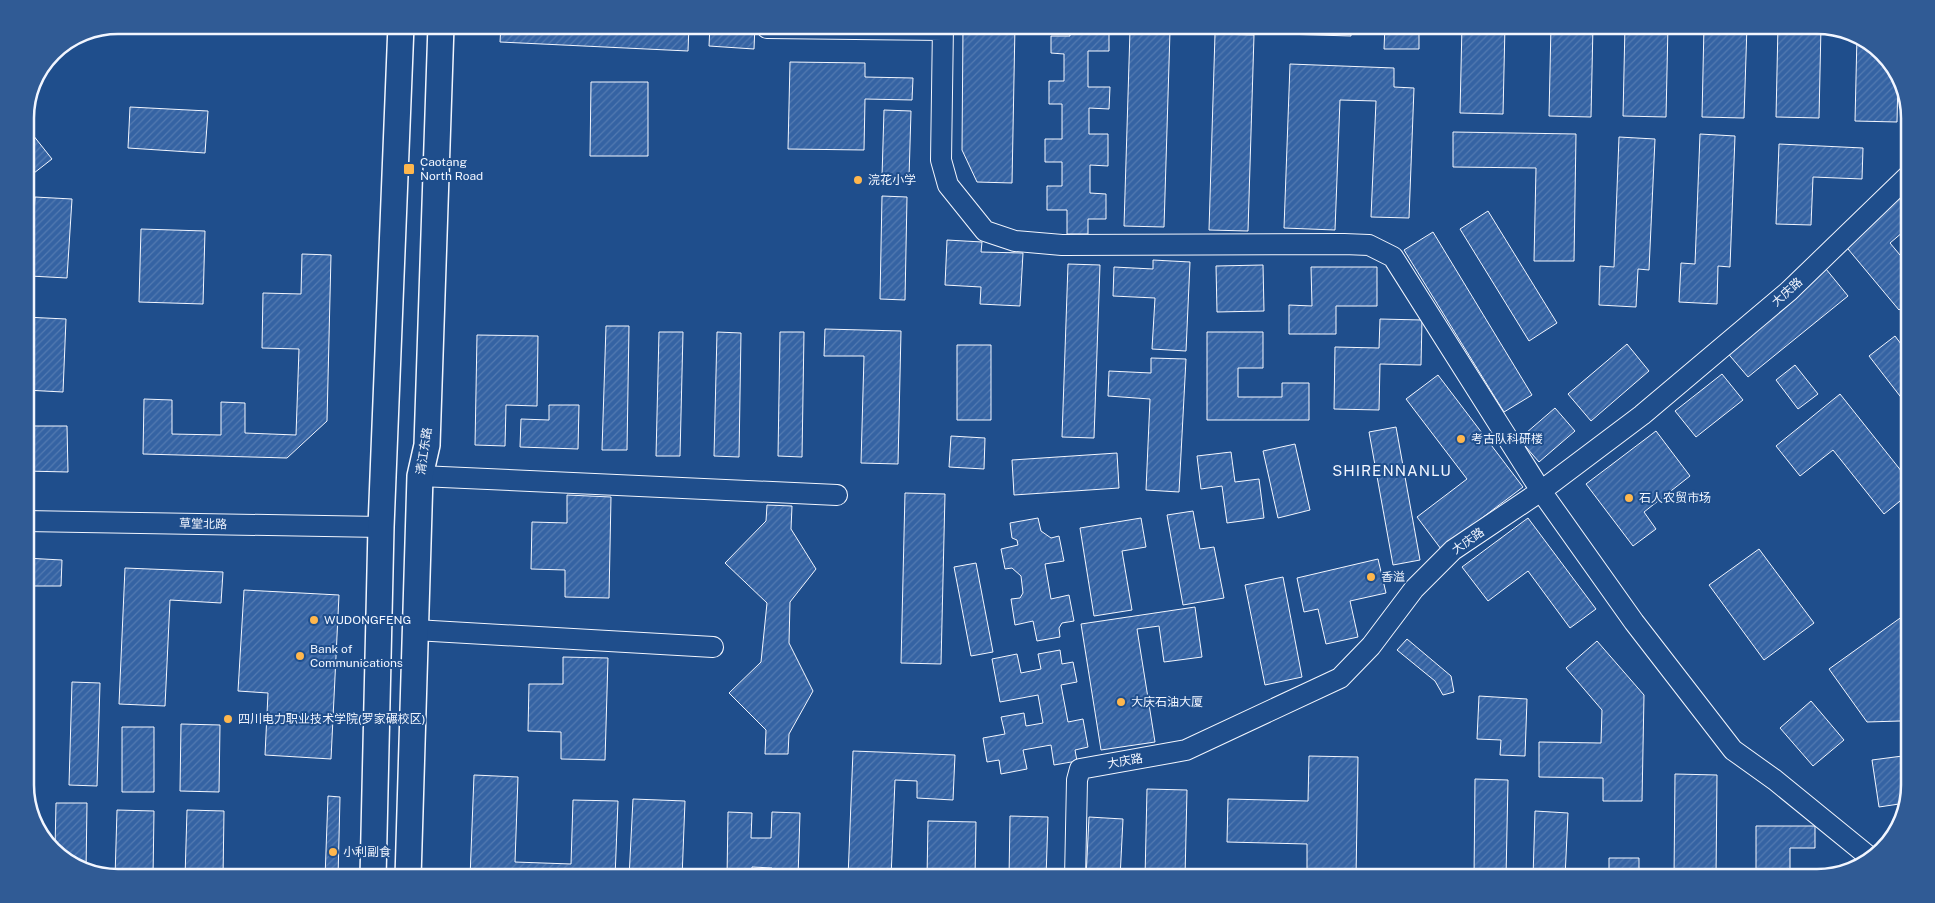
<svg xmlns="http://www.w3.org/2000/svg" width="1935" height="903" viewBox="0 0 1935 903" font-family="'Public Sans','Noto Sans SC',sans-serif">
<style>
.building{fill:url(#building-hatch);stroke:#f2f6ff}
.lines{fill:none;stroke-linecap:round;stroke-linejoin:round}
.minor-casing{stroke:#f2f6ff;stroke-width:22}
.major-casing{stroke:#f2f6ff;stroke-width:28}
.minor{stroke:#1f4e8c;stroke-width:20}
.major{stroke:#1f4e8c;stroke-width:25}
.poi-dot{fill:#ffb74d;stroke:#1f4e8c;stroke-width:2}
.labels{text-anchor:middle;stroke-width:4;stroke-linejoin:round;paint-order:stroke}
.poi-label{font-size:12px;fill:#f2f6ff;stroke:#1f4e8c;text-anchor:start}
.street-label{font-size:12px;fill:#f2f6ff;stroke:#1f4e8c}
.quarter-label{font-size:15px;letter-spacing:1px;fill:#f2f6ff;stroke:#1f4e8c}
.rim{fill:none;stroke:#f2f6ff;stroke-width:2.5}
</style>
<defs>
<pattern id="building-hatch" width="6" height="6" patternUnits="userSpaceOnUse" patternTransform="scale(1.25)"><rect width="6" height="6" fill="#3563a3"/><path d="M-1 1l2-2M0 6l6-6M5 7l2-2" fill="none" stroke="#537ab1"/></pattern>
</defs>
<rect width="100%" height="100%" fill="#1f4e8c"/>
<path class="building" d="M501,25h188l-1,26 -188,-9z
M710,25h45l-1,24 -45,-3z
M963,25h52l-3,158 -35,-1 -15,-32z
M1070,25h39v26h-21v36h22l-1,22 -20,-1v26h19v32l-18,-1v28l16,1v25h-18v15h-21v-24h-20v-24h15v-24h-17v-23h17v-35h-13v-23h15v-27l-13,-1v-17h19z
M1283,25h68v11l-69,-2z
M1385,25h34v24h-35z
M1462,25h43l-2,89 -43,-1z
M1551,25h42l-2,92 -42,-1z
M1625,25h43l-2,92 -43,-1z
M1704,25h43l-3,93 -42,-1z
M1778,25l43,1 -2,92 -43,-1z
M1130,30l40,1 -6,196 -40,-1z
M1215,34l39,1 -6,196 -39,-1z
M1857,35l37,31 4,12 -1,44 -42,-1z
M790,62l75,1v14l48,1 -1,22 -47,-1 -1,51 -76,-1z
M1290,64l104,4v19l20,1 -5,130 -38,-1 5,-116 -36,-1 -5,130 -51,-2z
M591,82h57v74h-58z
M130,107l78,4 -3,42 -77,-5z
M884,110l27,1 -2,67 -27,-1z
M25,125l27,34 -27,21z
M1453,132l123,2 -2,127h-40l2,-93 -83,-1z
M1700,134l35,2 -5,131 -12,-1 -1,38 -38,-2 2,-39 14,1z
M1619,137l36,2 -6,131 -11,-1 -2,38 -37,-2 1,-39 14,1z
M1779,144l84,4 -1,31 -49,-2 -2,48 -35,-1z
M1910,186v40l-20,17 20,24v34l-11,9 -56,-67z
M882,196l25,1 -2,103 -25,-1z
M35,197l37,2 -5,79 -37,-2z
M1488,211l69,112 -28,18 -69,-112z
M141,229l64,2 -2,73 -64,-2z
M1433,232l99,163 -28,17 -100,-162z
M947,240l35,2 -1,10 42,1 -3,53 -40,-2 1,-17 -36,-2z
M302,254l29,1 -4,166 -40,37 -144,-4 1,-55 28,1v34l49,1v-33l24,1v30l51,2 3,-86 -37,-1 1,-55 38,1z
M1153,260l37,2 -4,89 -34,-2 3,-51 -42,-2 1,-29 39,2z
M1068,264l32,1 -6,173 -32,-1z
M1263,265l1,46 -47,1 -1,-46z
M1311,267h66v39h-41v28h-47v-29l23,1z
M1826,269l22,27 -100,81 -23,-27z
M25,317l41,2 -3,73 -38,-2z
M1380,319l42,1 -1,45 -41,-1 -1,46 -45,-1 1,-62 44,1z
M606,326h23l-2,124h-25z
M825,329l76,2 -3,133 -37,-1 3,-107h-40z
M659,332h24l-3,124h-24z
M717,332l24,1 -2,124 -25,-1z
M780,332h24l-2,125 -24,-1z
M1207,332h56v36h-25v29h44v-14h27v37h-102z
M477,335l61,1 -1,70 -31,-1 -1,41 -30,-1z
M1895,336l15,20v53l-41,-53z
M1627,344l22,27 -58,50 -23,-27z
M957,345h34v75h-34z
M1151,358l35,1 -7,133 -33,-2 4,-91 -42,-3 1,-25 42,2z
M1795,365l23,29 -20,15 -22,-29z
M1722,374l21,26 -47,37 -21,-26z
M1438,375l85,112 -82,62 -24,-32 50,-38 -61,-80z
M1840,394l70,88v11l-26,21 -51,-64 -33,26 -24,-30z
M549,405h30l-1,44 -58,-2 1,-28 28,1z
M1555,408l20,23 -36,31 -20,-23z
M25,426h42l1,46 -43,-1z
M1396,427l24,133 -27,5 -24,-133z
M1656,431l34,45 -46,36 12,17 -23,17 -47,-62z
M951,436l34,2 -1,31 -35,-2z
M1295,444l15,66 -32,8 -15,-67z
M1231,452l4,30 24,-3 5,39 -37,5 -5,-37 -21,3 -4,-33z
M1117,453l2,35 -105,7 -2,-35z
M905,493l40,1 -4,170 -40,-1z
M567,495l44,2 -2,101 -44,-1v-27l-34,-1 1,-47 35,1z
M767,505l25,1 -1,23 25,40 -26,33 -1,41 24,48 -24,43 -1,20h-23l1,-24 -37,-37 32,-31 6,-59 -42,-40 41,-42z
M1193,511l7,38 14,-2 10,51 -41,7 -16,-90z
M1038,518l3,13 10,7 8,-2 5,25 -19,3 6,35 18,-4 5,26 -12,2 -3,5 1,9 -23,4 -4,-20 -18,4 -4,-26 9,-1 3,-5 -2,-17 -9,-8 -7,1 -4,-20 17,-4 -1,-5 -5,-2 -2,-15z
M1141,518l5,29 -24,4 10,59 -38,6 -14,-88z
M1528,518l68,91 -26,19 -42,-57 -40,30 -26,-34z
M1759,549l55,74 -50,37 -55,-75z
M25,558l37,2 -1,26h-36z
M1378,559l8,34 -36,8 8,36 -32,7 -8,-35 -14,3 -7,-34z
M976,563l17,89 -22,4 -17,-89z
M125,568l98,4 -2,31 -51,-3 -5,106 -46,-2z
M1283,577l19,100 -37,8 -20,-100z
M244,590l95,5 -8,164 -66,-4 3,-62 -30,-2z
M1195,607l7,50 -38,5 -5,-36 -22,3 18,113 -54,8 -20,-126z
M1910,611v103l-10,7 -33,1 -38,-53z
M1407,639l44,37 3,16 -11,3 -8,-14 -38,-31z
M1597,641l47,54 -2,106h-39v-23l-64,-1v-35l62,1 1,-33 -36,-42z
M1060,650l2,14 11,-2 4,20 -16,3 7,37 15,-3 5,28 -13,3 2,11 -23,4 -3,-20 -28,5 4,19 -26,5 -2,-14 -12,2 -4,-24 22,-4 -4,-17 23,-4 2,13 17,-3 -5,-28 -38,7 -8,-43 25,-5 4,19 20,-4 -3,-15z
M563,657l45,1 -3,102 -44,-1v-27l-33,-1 1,-47h34z
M72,682l28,1 -3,103 -28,-1z
M1479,696l48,3 -2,57 -25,-1 1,-15 -24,-1z
M1811,701l33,39 -31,26 -33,-38z
M181,724l39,1 -1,67 -39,-1z
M122,727h32v65h-32z
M853,751l102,4 -2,45 -36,-2v-17l-22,-1 -4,98h-43z
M1910,755v31l-4,17 -27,4 -7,-47z
M1309,756l49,1 -2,121h-49v-34l-80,-2 1,-43 80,2z
M1675,774l42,1 -1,103h-42z
M474,775l44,2 -3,85 56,2 2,-64 45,1 -3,77h-145z
M1475,779l33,1 -2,98h-32z
M1147,789l40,1 -2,88h-40z
M328,796l12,1 -2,81h-13z
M633,799l52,2 -3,77h-53z
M56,803h31l-1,69 -4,-1 -27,-22z
M117,810l37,1 -1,67h-38z
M187,810l37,1 -1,67h-38z
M1535,811l33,2 -3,65h-32z
M728,812l24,1 -1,25h20l1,-26 28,1 -2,65h-26v-10l-20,-1v11h-25z
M1010,816l38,1 -2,61h-37z
M1089,817l34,2 -3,59h-34z
M928,821l48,1 -1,56h-48z
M1756,826h59v22h-25v30h-34z
M1609,858h30v20h-30z"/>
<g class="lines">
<g class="minor-casing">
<path id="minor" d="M767,25v3l176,2
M943,25l-2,135 7,25 37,46 30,10 47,4 282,-1 25,1 24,12 148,234 93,131 99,128 42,30 97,79
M420,476l417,19
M25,521l356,6
M415,630l298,17
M1075,878l2,-98 3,-11 106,-19 154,-72 31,-32 43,-57 39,-39 88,-59 101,-76 147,-124 121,-117"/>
</g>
<g class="major-casing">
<path id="major" d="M373,878l8,-351 20,-502
M408,878l12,-402 7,-31 14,-420"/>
</g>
<use href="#minor" class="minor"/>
<use href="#major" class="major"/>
</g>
<g class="poi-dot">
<rect x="403" y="163" width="12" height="12" rx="2.5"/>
<circle cx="858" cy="180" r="5"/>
<circle cx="1461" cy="439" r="5"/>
<circle cx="1629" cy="498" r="5"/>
<circle cx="1371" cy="577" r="5"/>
<circle cx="314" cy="620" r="5"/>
<circle cx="300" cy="656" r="5"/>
<circle cx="1121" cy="702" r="5"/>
<circle cx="228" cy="719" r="5"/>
<circle cx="333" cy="852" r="5"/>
</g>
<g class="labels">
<g class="poi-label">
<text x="420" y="166">Caotang<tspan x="420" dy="14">North Road</tspan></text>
<text x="868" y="184">浣花小学</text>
<text x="1471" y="443">考古队科研楼</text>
<text x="1639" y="502">石人农贸市场</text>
<text x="1381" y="581">香溢</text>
<text x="324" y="624">WUDONGFENG</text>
<text x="310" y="653">Bank of<tspan x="310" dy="14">Communications</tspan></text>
<text x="1131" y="706">大庆石油大厦</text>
<text x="238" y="723">四川电力职业技术学院(罗家碾校区)</text>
<text x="343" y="856">小利副食</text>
</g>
<g class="street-label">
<text transform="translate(1787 292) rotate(-42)" y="4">大庆路</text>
<text transform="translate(424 451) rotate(-82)" y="4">清江东路</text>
<text transform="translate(203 524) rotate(1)" y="4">草堂北路</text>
<text transform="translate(1468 541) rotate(-35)" y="4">大庆路</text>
<text transform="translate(1125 761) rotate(-10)" y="4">大庆路</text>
</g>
<g class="quarter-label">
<text x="1392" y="476">SHIRENNANLU</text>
</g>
</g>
<path d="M0 0H1935V903H0ZM118 34H1817A84 84 0 0 1 1901 118V785A84 84 0 0 1 1817 869H118A84 84 0 0 1 34 785V118A84 84 0 0 1 118 34Z" fill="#305b95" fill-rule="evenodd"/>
<path class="rim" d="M118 34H1817A84 84 0 0 1 1901 118V785A84 84 0 0 1 1817 869H118A84 84 0 0 1 34 785V118A84 84 0 0 1 118 34Z"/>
</svg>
